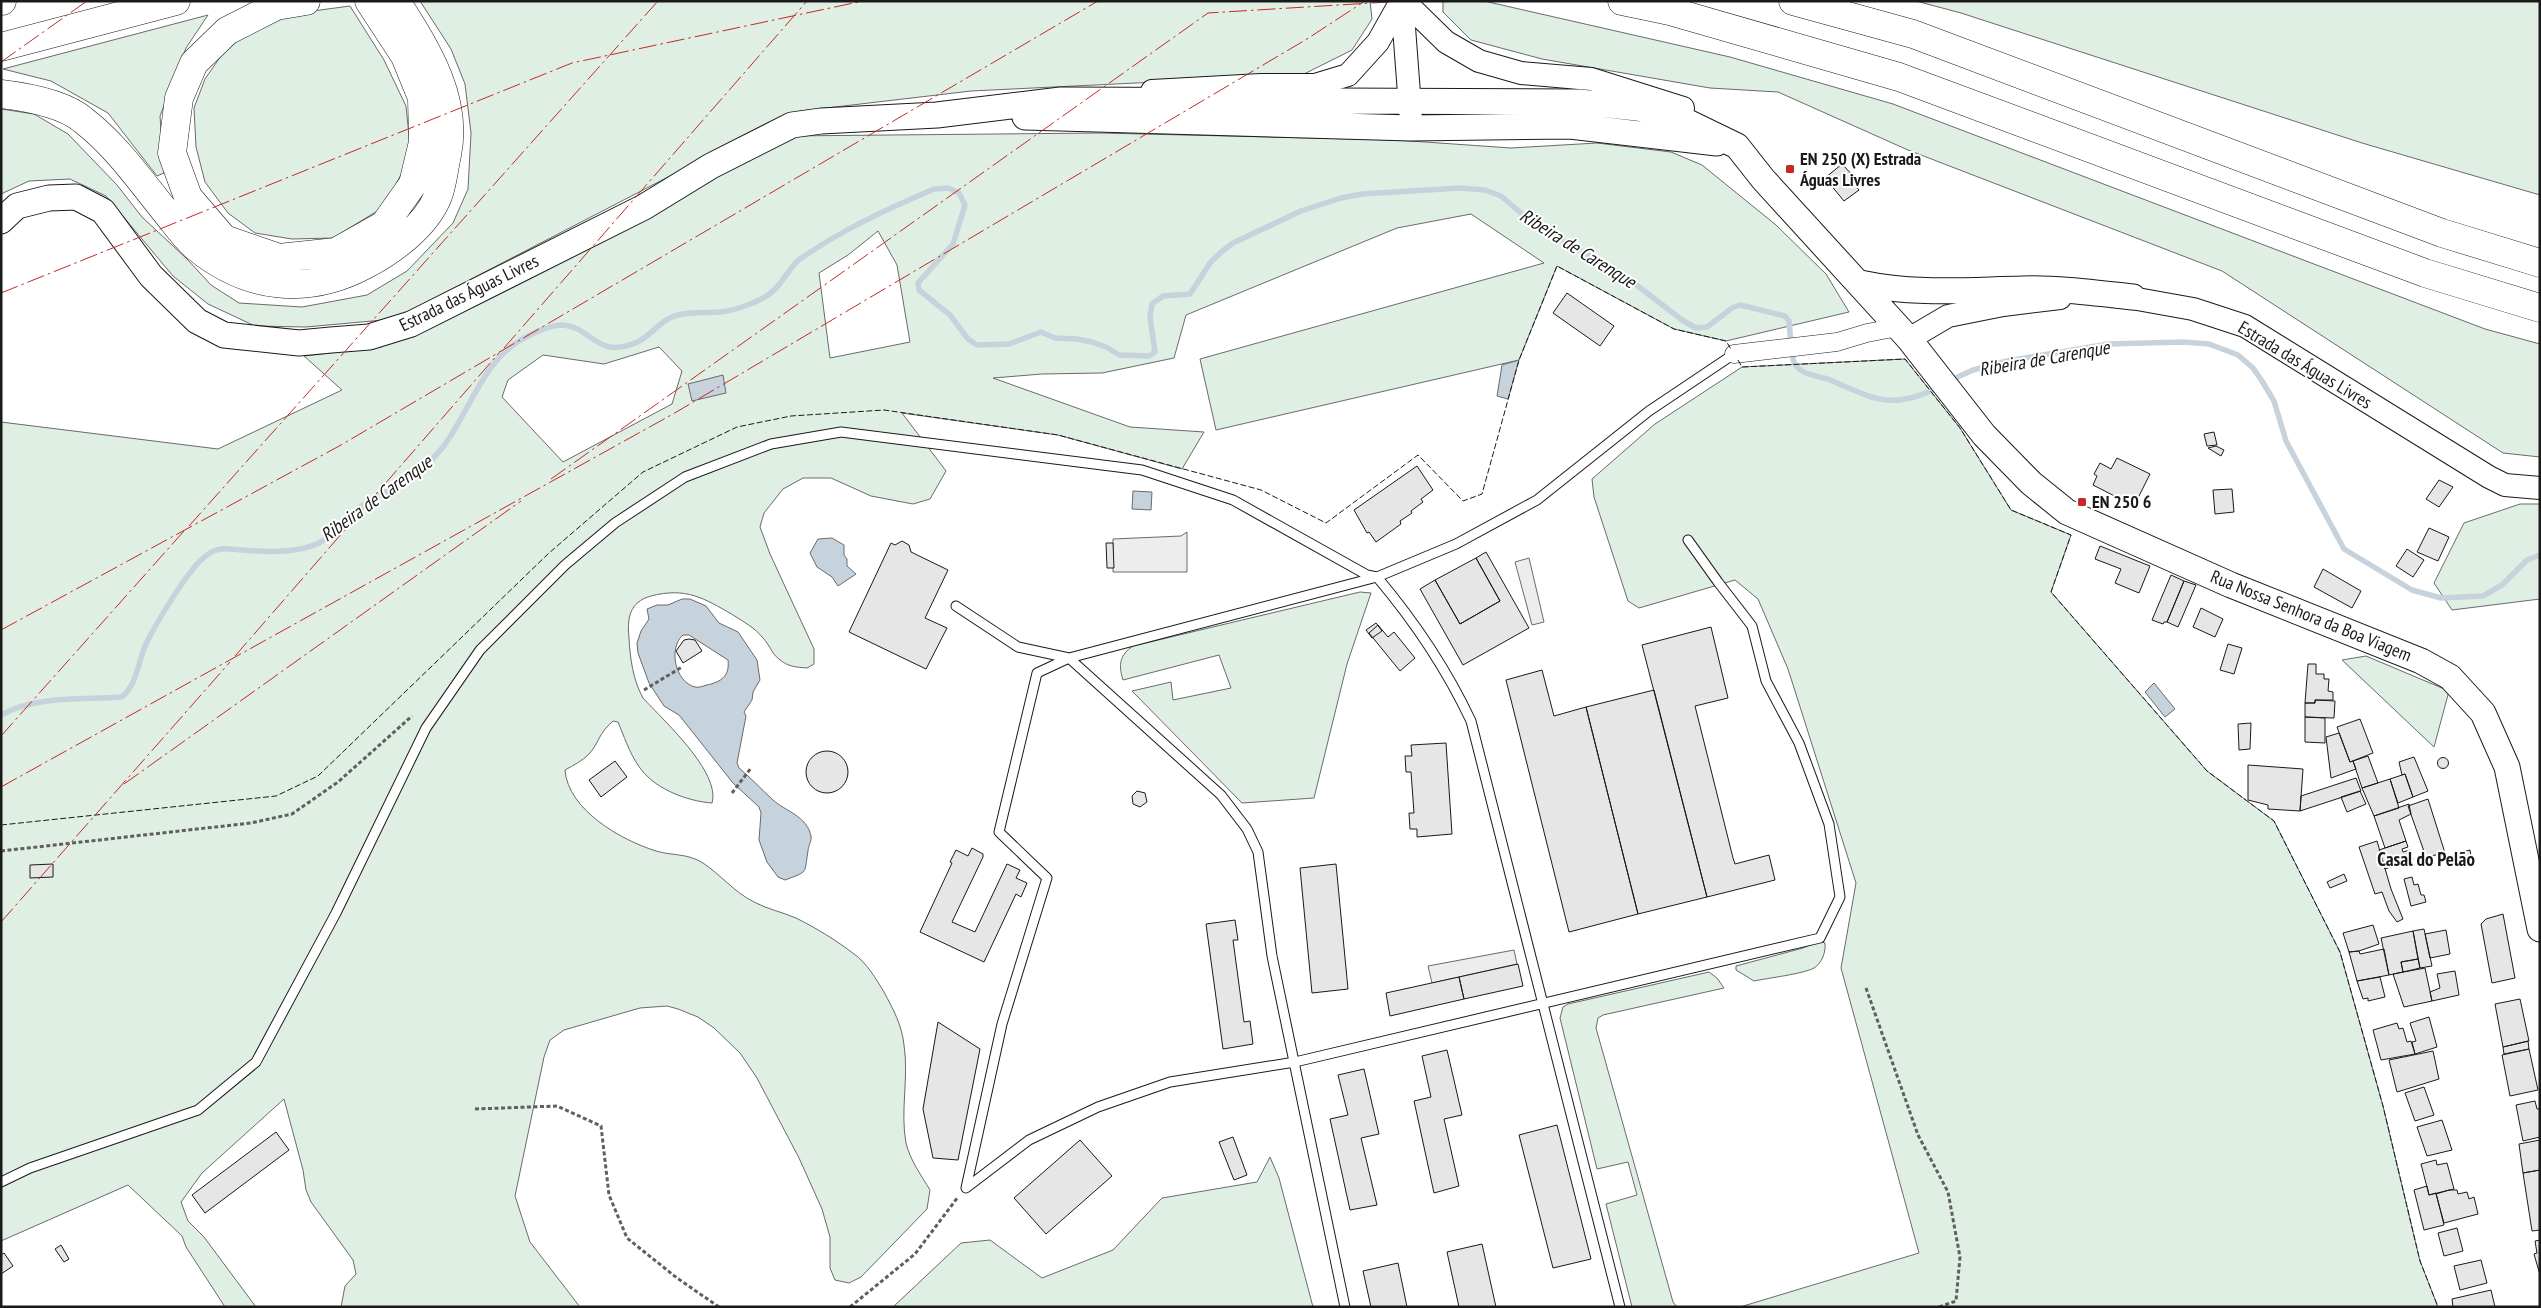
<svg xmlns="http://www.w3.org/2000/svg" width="2541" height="1308" viewBox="0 0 2541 1308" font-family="'PT Sans Narrow',sans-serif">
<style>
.green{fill:#e0efe3;stroke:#6a6a6a;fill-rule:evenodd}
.parking{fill:#ededed;stroke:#6a6a6a}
.water{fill:#c6d2dc;stroke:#6a6a6a;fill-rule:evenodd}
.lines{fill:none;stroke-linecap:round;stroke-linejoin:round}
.stream{stroke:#c6d2dc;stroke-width:5.5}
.building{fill:#e6e6e6;stroke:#1a1a1a}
.service-casing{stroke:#1a1a1a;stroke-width:11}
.minor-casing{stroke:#1a1a1a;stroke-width:19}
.tertiary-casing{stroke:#1a1a1a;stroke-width:24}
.secondary-casing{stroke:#1a1a1a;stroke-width:27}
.motorway-casing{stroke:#1a1a1a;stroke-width:29}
.path{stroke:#5f5f5f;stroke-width:3;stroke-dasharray:4 2.5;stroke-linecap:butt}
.service{stroke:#fff;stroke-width:9}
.minor{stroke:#fff;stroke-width:18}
.tertiary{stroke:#fff;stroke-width:22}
.secondary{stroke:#fff;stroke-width:25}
.motorway{stroke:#fff;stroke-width:28}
.fence{stroke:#1a1a1a;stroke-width:1;stroke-dasharray:6 2.5;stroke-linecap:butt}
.power{stroke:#c62828;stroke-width:1;stroke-dasharray:18 4 2.5 4;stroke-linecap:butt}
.poi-dot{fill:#c62828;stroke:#fff;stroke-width:2}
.labels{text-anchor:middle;stroke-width:4;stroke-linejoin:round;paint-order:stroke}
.poi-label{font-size:18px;font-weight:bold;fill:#1a1a1a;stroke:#fff;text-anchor:start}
.street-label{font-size:18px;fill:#1a1a1a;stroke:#fff}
.water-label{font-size:19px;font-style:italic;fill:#1a1a1a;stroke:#fff}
.neighbourhood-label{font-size:19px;font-weight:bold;fill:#1a1a1a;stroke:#fff}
</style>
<rect width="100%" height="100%" fill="#fff"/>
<path class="green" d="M420,1h950l2,18 -20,31 -50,25 -331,16 -170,20 -75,36 -332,172 -88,8 -51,-1 -47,-22 -35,-28 -67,-80 -36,-17 -41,2 -28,13v-85l33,5 34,20 49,51 25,32 45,42 24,26 28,18 63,4 65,-12 40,-24 46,-48 15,-34 3,-56 -6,-49 -14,-35z
M1443,1h41l246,56 163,47 592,225 55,15v113l-37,-4 -281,-182 -314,-121 -130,-58 -68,-4 -168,-29 -71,-19 -28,-28z
M1916,1h624v194l-178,-52 -401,-130z
M350,6l34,54 22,46 4,39 -3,18 -23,44 -51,31 -41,1 -37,-6 -27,-20 -23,-31 -9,-35 -2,-39 11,-29 18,-26 31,-26 29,-12z
M208,15l-22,33 -26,68 4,57 -7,3 -49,-63 -57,-32 -48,-12z
M1100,133l296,7 115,8 86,-5 74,9 31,13 74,60 50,49 23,38 -123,29 -52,-12 -117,-63 -38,94 -303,70 -16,-71 344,-96 -73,-49 -74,14 -211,87 -12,43 -72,15 -60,1 -49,4 137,49 74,5 -22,37 -124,-34 -156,-22 44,58 -16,28 -17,5 -42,-8 -40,-18h-28l-20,11 -19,24 -4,14 10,27 44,95v15l-7,4c-11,-1 -19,-1 -28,-9 -7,-5 -10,-15 -16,-21 -8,-10 -19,-16 -30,-23 -29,-17 -47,-28 -82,-19 -22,6 -24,23 -22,42 1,20 4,42 14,60 19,21 78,74 69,105 -26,-2 -60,-15 -74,-38 -9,-13 -14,-29 -20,-43l-5,-1c-15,13 -14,22 -24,33 -7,7 -15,11 -24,16 3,40 56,70 91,81 17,5 31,2 47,12 18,12 31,29 51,39 13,7 28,10 42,16 20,10 40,22 58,36 13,9 22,25 30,38 9,17 18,33 20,53 5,32 -4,66 2,98 4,17 15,32 24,47l-3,19 -66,68 -12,6 -14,-3 -5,-12v-31l-8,-28 -23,-51 -42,-80 -17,-25 -26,-25 -16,-11 -20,-8 -11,-3 -27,2 -76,22 -14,10 -6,17 -29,139 15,46 50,65h-239l4,-21 11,-12 -3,-14 -42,-58 -5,-12 -3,-20 -19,-71 -82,74 -21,29 7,19 16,16 52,70h-31l-39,-60 -4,-11 -54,-51 -127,56v-819l217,27 124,-59 -38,-34 77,-9 404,-211zM878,231l19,34 13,77 -80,16 -11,-85 29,-18zM659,347l23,24 -10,33 -109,58 -61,-65 6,-17 35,-25 61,9z
M1905,359l55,69 51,82 60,25 -20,57 156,179 67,50 66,131 43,154 37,155 18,46h-698l179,-54 -78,-285 15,-85 -68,-214 -30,-70 -23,-19 -96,28 -11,-7 -34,-104 -2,-18 63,-55 87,-57z
M2520,504h20v95l-88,11 -18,-27 30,-60z
M1360,592l11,1 -24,71 -33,134 -72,5 -110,-112 39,-9 2,18 58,-12 -12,-33 -96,25c-5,-16 -3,-25 10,-34z
M2366,656l83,35 -15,56 -92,-87z
M1820,941l5,2c1,9 -3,20 -11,25 -11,6 -46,10 -60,13l-18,-11v-4l67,-18z
M1709,972l8,6 7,10 -121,27 -5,3 -2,10 77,274 4,5h-45l-26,-103 31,-9 -9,-33 -31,7 -37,-151 3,-11 5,-3z
M1270,1157l9,21 34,129h-420l68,-64 29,-3 52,38 71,-28 49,-52 95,-16z"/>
<path class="parking" d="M1187,532v40h-74v-33l68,-3z
M1529,558l15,64 -12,3 -17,-63z
M1514,950l3,14 -85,19 -4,-17z"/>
<path class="water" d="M1519,360l-11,39 -11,-3 5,-31z
M723,375l3,18 -34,8 -4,-17z
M1133,491l19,1 -1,18 -19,-1z
M832,538l12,7v10l3,4v7l9,8 -18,12 -6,-9 -15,-10 -7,-14 8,-14z
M682,599h8l16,7 13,17 19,9 19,28 3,20 -7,12 -1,8 -8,12 2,4 -9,47 2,5c12,10 22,21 34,32 12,11 34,16 38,36 1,5 -3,10 -3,15 -4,23 1,20 -23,29l-7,-3 -11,-15 -8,-22 2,-27 -2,-6 -26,-24 -54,-68 -15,-9 -15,-23 -11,-30 -1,-10 4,-12 8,-12 -2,-10 10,-4h11zM683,635h6l39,25c2,16 -7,22 -21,25 -4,1 -8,3 -12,2 -20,-5 -27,-39 -12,-52z
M2154,683l21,26 -10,8 -20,-25z"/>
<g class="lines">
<path class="stream" d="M1949,381l24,-11 34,-9 101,-17 76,-2 25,2 29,11 15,13 9,13 12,20 12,40 58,108 68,41 29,8 42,-2 19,-11 25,-25 13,-5
M1,715c36,-20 82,-15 121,-18 15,-13 16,-34 23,-51 10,-21 44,-79 62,-91 11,-9 22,-6 35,-5 24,2 61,4 82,-10 14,-10 24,-26 39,-35 28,-16 59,-31 80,-58 26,-34 38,-82 76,-106 11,-7 30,-16 44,-16 29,2 33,34 72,18 16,-6 25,-24 43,-28 13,-3 28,-2 42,-3 13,-1 33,-8 45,-15 17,-10 23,-29 35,-38 42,-29 87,-50 134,-70l14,-1 11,5 6,12 -12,39 -35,39 1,7 31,25 18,24 9,6 32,-1 32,-12 14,6 22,1 15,3 14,5 13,8 30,1 6,-4 -5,-35 2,-13 11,-8 27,-2 20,-31 10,-10 13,-10 68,-32 40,-13 21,-4 98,-6 25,2 16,6 35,30 85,47 61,47 14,8 11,-1 25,-19 8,-3 45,11 4,5c2,13 0,28 5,41 6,14 24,13 36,18 45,19 61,31 109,7"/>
</g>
<path class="building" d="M1842,164l14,15 -4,3 7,8 -15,11 -19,-23z
M1567,293l47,33 -14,20 -47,-33z
M2214,432l3,13 -10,1 -3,-12z
M2216,446l8,4 -3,6 -13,-8z
M2117,458l33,16 -16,32 -41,-21 4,-9 -3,-2 6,-11 11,6z
M1417,466l16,24 -12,9 2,3 -12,9 1,2 -12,8 1,3 -25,18 -7,-10 -2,1 -13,-23z
M2439,480l14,7 -14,20 -13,-8z
M2232,489l2,23 -19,2 -2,-24z
M2429,528l20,9 -11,24 -21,-9z
M902,541l7,4 2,7 37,18 -23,48 22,10 -21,41 -77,-37 42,-89 4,2z
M1106,543h7l1,25h-7z
M2100,546l50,20 -11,27 -24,-10 6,-14 -26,-10z
M2407,549l17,11 -11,17 -17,-11z
M1486,552l43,76 -66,37 -43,-76 15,-9 25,44 40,-23 -24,-43z
M1476,558l24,43 -40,23 -25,-44z
M2323,569l38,22 -9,17 -38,-21z
M2171,575l13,6 -17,41h-3l-1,2 -11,-4z
M2184,581l12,4 -18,42 -11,-5z
M2201,608l22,11 -8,18 -22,-10z
M1376,623l6,8 -10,7 -6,-8z
M1378,625l10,12 6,-5 21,26 -15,13 -31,-38z
M1711,627l17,71 -33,8 38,152 2,6 34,-9 6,25 -68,17 -65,-252z
M689,639l6,1 7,11 -19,12 -7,-12 8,-11z
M2228,644l14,4 -8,26 -14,-4z
M2308,664h8v10h8v5h5l-1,12 5,1v8h-18v3h-10z
M1542,670l12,46 32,-9 52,207 -69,18 -63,-252z
M1654,690l53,207 -69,17 -52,-207z
M2315,700l20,1 -1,17 -29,-1v-14h10z
M2305,717l20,1v25l-20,-1z
M2360,719l13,34 -23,9 -13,-35z
M2251,723l-1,26 -11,1 -1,-26z
M2339,733l11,29 3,-1 3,8 -25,9 -5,-41z
M1446,743l6,91 -35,3v-8h-7l-1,-16h5l-3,-41h-5l-1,-16h7l-1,-11z
M806 772a21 21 0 1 1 42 0a21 21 0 1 1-42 0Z
M2368,756l10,27 -16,5 -9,-27z
M2414,757l14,34 -15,6 -8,-23 -3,1 -3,-13z
M2437.5 763a5.5 5.5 0 1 1 11 0a5.5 5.5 0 1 1-11 0Z
M615,761l12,16 -26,20 -12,-17z
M2248,765l55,4 -3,42 -32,-2v-4l-20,-5z
M2405,774l8,23 -15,6 -8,-24z
M2356,778l5,13 -61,20 1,-15z
M2390,779l9,29 -25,8 -12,-28z
M1137,791l8,2 2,9 -7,5 -7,-3 -1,-8z
M2360,791l6,13 -19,8 -6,-15z
M2428,799l17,54 -19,4 -18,-51z
M2409,804l2,10 -12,6 7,21 -21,7 -11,-32z
M2377,841l14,48 12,30 -6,3 -8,-11 -7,-19 -7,2 -16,-47z
M2406,841l2,6 -6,2 1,3 7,-2 3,9 -28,10 -6,-19z
M972,848l11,6v3l-31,65 23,10 32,-68 13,6 -4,8 11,5 -6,14 -5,-3 -32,68 -64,-30 32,-69 -2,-1 6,-12 12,6z
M2470,850l2,12 -8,1 -2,-11z
M53,864v13l-23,1v-13z
M1336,864l12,125 -36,4 -12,-125z
M2344,874l3,7 -17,7 -3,-6z
M2412,877l2,8 4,-1 3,11h3l2,7 -15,4 -7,-27z
M2503,914l12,64 -23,5 -11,-59 5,-5z
M1235,920l3,20h-5l11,82 6,-1 3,23 -30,5 -17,-125z
M2373,925l6,19 -20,7 -10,1 -6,-19z
M2424,929l8,37 -12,2 -7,-37z
M2446,930l4,24 -20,4 -5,-24z
M2413,931l5,28 -17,3 2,10 -14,3 -8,-37z
M2384,949l5,26 -32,6 -8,-29 10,-1 1,3z
M2418,959l2,9 -17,4 -2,-10z
M1518,964l5,22 -59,13 -5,-22z
M2425,968l7,33 -28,6 -11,-33z
M2455,971l4,24 -27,6 -2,-9 10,-4 -3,-14z
M1459,977l5,22 -74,17 -4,-23z
M2380,977l5,20 -17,4v-3l-5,1 -6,-18z
M2520,999l9,42 -26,6 -8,-43z
M2429,1017l8,30 -22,7 -3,-12 4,-1 -6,-18z
M938,1022l42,27 -22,111 -25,-2 -10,-49z
M2397,1023l2,6 4,-1 4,14 4,-1 4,13 -34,6 -8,-30z
M2528,1041l1,8 -25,5 -1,-7z
M2529,1049l9,41 -28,6 -8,-41z
M1447,1050l15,65 -18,4 15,67 -25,7 -20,-92 17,-4 -9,-41z
M2433,1051l6,28 -42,13 -8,-32z
M1364,1069l15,65 -18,4 16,67 -27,5 -20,-91 18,-4 -10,-40z
M2424,1087l10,28 -19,6 -10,-28z
M2535,1101l2,8h3v28l-17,4 -7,-36z
M2442,1120l10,30 -25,6 -10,-29z
M1557,1125l34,134 -38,9 -34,-133z
M276,1132l13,18 -84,63 -13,-18z
M1233,1137l14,38 -13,5 -15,-38z
M1080,1140l32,36 -66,58 -32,-36z
M2540,1140v30l-17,3 -4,-29z
M2436,1160l1,5 10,-2 7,26 -25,6 -8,-31z
M2540,1170v60l-8,1 -9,-58z
M2427,1186l2,9 7,-2 8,32 -20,5 -10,-40z
M2449,1190h8l1,4 9,-2 2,7 5,-2 4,17 -34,9 -8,-29z
M2457,1228l6,23 -19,5 -6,-23z
M2540,1240v35l-6,-21 3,-1 -2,-12z
M1482,1244l14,63h-37l-12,-55z
M61,1245l8,14 -5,3 -9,-13z
M4,1253l9,13 -12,8v-19z
M2481,1260l6,23 -27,7 -6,-24z
M1398,1263l9,44h-36l-8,-36z
M2491,1290l4,17h-42l-1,-8z"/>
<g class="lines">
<g class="service-casing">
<path id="service" d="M956,606l62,41 51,11 152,137 26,34 11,23 14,104 73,351
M1,1182l29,-14 168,-58 58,-48 80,-149 90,-185 54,-78 85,-85 50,-42 70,-46 86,-33 70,-12 301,38 91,30 134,75 10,2 79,-33 81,-44 112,-89 85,-57
M1620,1307l-149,-586c-25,-53 -56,-99 -94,-144l-308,81 -32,15 -38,159 48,46 -45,146 -36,164 63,-48 69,-33 72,-25 125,-20 525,-124 20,-41 -11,-73 -30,-81 -33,-62 -14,-55 -34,-44 -30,-42"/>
</g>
<g class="minor-casing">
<path id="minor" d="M1734,354l103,-12 30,-9 31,-6"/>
</g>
<g class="tertiary-casing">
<path id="tertiary" d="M1402,1l9,119
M1404,1l42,41 33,19 42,12 70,6 92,29
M1152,91l109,-6h54l33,-10 30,-33 23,-41
M2115,295l78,14 52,17 244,151 16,8 35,3
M1909,339l39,-23 55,-11 57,-7"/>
</g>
<g class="secondary-casing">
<path id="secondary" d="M1025,117l386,11 159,-2 147,17
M1,221l16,-15 32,-8 27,-1 27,14 48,65 46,45 27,14 75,8 32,-3 38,-3 42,-13 233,-117 67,-41 81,-41 29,-4 116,-6 124,-15 518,2 58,6 36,7 64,31 26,33 146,160 75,96 47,48 36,29 164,73 190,76 29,16 33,36 24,54 33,162
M1860,283c56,12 106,7 163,6 36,-1 73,4 110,8"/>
</g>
<g class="motorway-casing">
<path id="motorway" d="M1,1h1
M306,1l-30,5 -49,25 -33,32 -15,35 -7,55 16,44 36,42 55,19 57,-6 48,-27 29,-41 10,-42 -1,-44 -17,-42 -36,-55
M1622,1l48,10 229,66 526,196 115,35
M1793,1l120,33 529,199 98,30
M1,47l175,-46
M1,94c25,3 63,10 82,26 34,26 59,63 86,96 8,10 17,23 27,31 51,42 111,49 169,18 27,-14 61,-39 73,-69 5,-13 6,-28 9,-41 12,-57 -22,-108 -51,-154"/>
</g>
<path class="path" d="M644,690l38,-23
M732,793l19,-25
M1,851l250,-28 41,-9 46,-32 74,-66
M1866,988l52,147 30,57 12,65 -4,44 -17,6
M475,1109l82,-3 44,20 8,69 18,43 50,40 42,29
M850,1307l65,-53 43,-57"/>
<use href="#service" class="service"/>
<use href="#minor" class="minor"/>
<use href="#tertiary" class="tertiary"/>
<use href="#secondary" class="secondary"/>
<use href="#motorway" class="motorway"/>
<path class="fence" d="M1738,360l4,7 163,-8 55,69 51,82 60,25 -20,57 156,179 67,50 66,131 43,154 37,155 18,46
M1,825l275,-29 42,-20 231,-223 94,-81 94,-45 54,-11 93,-6 174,25 203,55 65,33 92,-68 45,46 19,-7 37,-134 38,-94 117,63 52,12 5,8"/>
<path class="power" d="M1,62l86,-61
M1,293l571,-230 291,-62
M504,348l303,-347
M551,479l657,-466 196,-12
M189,526l469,-525
M1,630l340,-185 757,-444
M235,656l264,-303
M1,736l183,-205
M124,784l397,-283
M1,787l672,-373 634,-375 58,-38
M1,922l229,-260"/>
</g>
<g class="poi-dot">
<rect x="1785" y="164" width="10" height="10" rx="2.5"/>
<rect x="2077" y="497" width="10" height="10" rx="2.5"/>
</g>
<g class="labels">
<g class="poi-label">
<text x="1800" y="165">EN 250 (X) Estrada<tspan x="1800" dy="21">Águas Livres</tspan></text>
<text x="2092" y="508">EN 250 6</text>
</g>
<g class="street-label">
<text transform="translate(469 293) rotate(-26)" y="6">Estrada das Águas Livres</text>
<text transform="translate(2305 365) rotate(31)" y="6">Estrada das Águas Livres</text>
<text transform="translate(2311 616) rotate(22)" y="6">Rua Nossa Senhora da Boa Viagem</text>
</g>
<g class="water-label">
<text transform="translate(1578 248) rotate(32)" y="7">Ribeira de Carenque</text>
<text transform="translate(2044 358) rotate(-10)" y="7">Ribeira de Carenque</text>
<text transform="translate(376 498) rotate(-36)" y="7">Ribeira de Carenque</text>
</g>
<g class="neighbourhood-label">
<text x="2426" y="866">Casal do Pelão</text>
</g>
</g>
<rect width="2541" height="1308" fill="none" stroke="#1a1a1a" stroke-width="5"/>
</svg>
